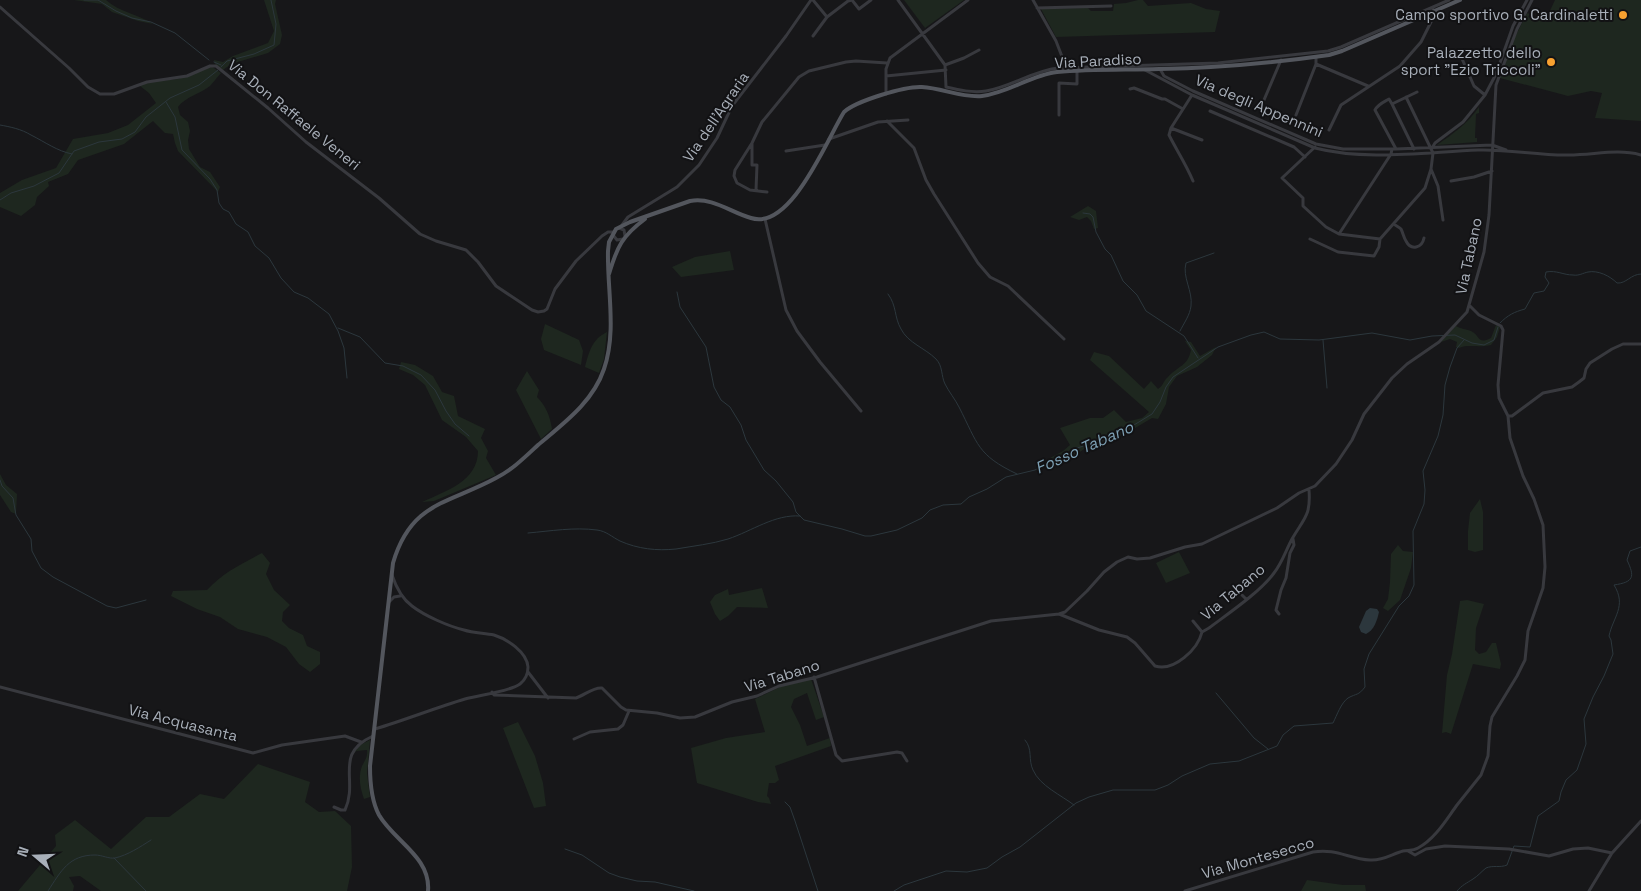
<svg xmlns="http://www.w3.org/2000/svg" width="1641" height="891" viewBox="0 0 1641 891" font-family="'Space Grotesk',sans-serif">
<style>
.green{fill:#1e271f}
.water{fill:#2c373d}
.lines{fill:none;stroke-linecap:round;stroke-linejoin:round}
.stream{stroke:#2c373d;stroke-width:1}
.minor{stroke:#38393e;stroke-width:3}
.major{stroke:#53565d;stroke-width:4}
.poi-dot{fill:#f8a130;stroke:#121214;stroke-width:2}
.labels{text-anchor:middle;stroke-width:4;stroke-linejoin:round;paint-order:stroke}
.poi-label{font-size:15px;fill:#a8afb9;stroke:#121214;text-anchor:end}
.street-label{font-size:15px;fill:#a8afb9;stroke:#121214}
.water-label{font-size:16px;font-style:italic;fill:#7ea1b5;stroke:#121214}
</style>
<rect width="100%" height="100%" fill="#171719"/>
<path class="green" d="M74,0h32c13,12 32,14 47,24l-15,-3 -26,-9 -10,-8z
M264,0h12l-1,4 7,31 -2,9 -12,9 -37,11 -8,6 -8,-6 -1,-4 9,2 10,-6 35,-13 6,-12z
M904,0h60l-39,28z
M1138,0h5l5,6 43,-3 15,6 14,2 -5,21 -159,5 -15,-28 47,-1 3,3h22l1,-7 12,-1z
M1555,0h86v121l-46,-3 7,-25 -11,-2 -23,5 -68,-18 14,-39 13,-26 3,1 -2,3 17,4z
M211,66l10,7c-4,4 -7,9 -11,13 -10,8 -25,11 -32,21l2,8 8,7 2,9 -2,9 1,9 11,18 10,5 10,15 -2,5 -40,-41 -3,-8 -2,-9 -8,-1 -12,-12 -29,23 -46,16 -10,14 -20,8 1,4 -12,11 -2,8 -14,11 -21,-9v-14l22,-13 34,-12 17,-29 35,-6 20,-8 28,-22 -7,-10 -9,-7 9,-4 29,-3z
M1479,107v6l-3,1 -1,24h2v4l-40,3c16,-11 31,-22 42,-38z
M1088,206l8,5 2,17 -4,1 -3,-8 -4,-4 -8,3 -9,-3z
M730,251l4,19 -53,7 -9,-10 23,-10z
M545,324l34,16 4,11 -2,14 -37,-15 -3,-11z
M1496,325l4,2 -3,10 -6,8c-12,3 -23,-1 -32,3l-3,-1 1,-5 -7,-3 -9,3 3,-4 12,-12c5,3 9,3 15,5 10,5 6,14 20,7z
M607,332l-3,27 -5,14 -14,-6c4,-15 7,-28 22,-35z
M1185,341l6,1 9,14 16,-9 -4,8 -15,12 -20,9 -8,11 -3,17 -8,15 -6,-1 -27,16 -21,9 -17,4 -22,15 -15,-4 13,-7 7,-6 -10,-17 30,-10h13l11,-8 12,12 16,-4 7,-6 -59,-52 4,-8 15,4 35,33 7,-8 7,8c6,-4 5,-8 10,-12 10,-11 20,-11 23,-27z
M401,362l14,3 18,11 9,16 12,4 4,20 27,13 -4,9 7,13 -2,7 10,17 -62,26 -12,1c24,-11 56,-21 56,-51l-12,-14 -24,-17 -17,-35 -12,-10 -14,-6z
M527,371l12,19 -2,7c9,9 13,19 15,32l-11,10 -25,-49z
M0,474l6,11 11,9 -1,20 -5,-2 -11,-17z
M1480,499l3,13v38l-8,2 -7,-2v-19l2,-18z
M1398,545l5,6 10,1 -2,16 -11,32 -12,11 -5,-3 5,-9 2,-17 1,-28z
M1179,552l11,21 -24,10 -10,-20z
M262,553l8,10 -4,11 8,16 16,15 -7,7 -1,9 7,7 14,7 4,11 13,6v12l-10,8 -11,-8 -13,-17 -19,-10 -29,-8 -18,-12 -23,-8 -26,-13 2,-5 34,-1c15,-17 36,-27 55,-37z
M762,588l6,20 -31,-1 -9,9 -8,5 -5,-7 -5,-12 5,-7 13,-6 1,6z
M1467,600l17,4 -8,24 -1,22 4,4 7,-2 6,-9h4l5,21 -1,5 -27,-5 -22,70 -5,-2 -4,1 5,-58 5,-21 8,-53z
M811,679l13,38 -8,3 -9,-27 -13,6 -3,8 9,18 7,21 23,-8 1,8 -56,20 4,14 -4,3h-6l-2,13 2,2 2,6 -13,-2 -61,-19 -6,-35 35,-10 39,-6 -10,-33 27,-13z
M518,722l17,34 8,27 3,23 -12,2 -31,-80z
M370,740l-3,33 3,24 -6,2c-4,-11 -6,-22 -2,-33 3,-6 6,-9 5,-16l-11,1 -3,4 5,-9z
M258,764l52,18 -5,20 14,10 16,-1 16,15 1,41 -5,24h-246l-21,-15 -11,1 5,9 -1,5h-55l38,-45 -1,-11 20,-15 36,29 35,-32h23l31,-23 24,5z
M1307,880l36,5h22l1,6h-65z"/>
<path class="water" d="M1370,608l7,1 2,3c-2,9 -5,18 -13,22l-5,-2 -2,-5 7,-16z"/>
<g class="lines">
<path class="stream" d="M84,0h14l18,11 16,7 19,4 24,11 34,27
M214,62l7,3
M221,67l6,-6 27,-7 20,-9 2,-21 -5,-24
M166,102l9,15 7,33 28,29 7,11 2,13 4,6 6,3 7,12 12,8 7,14 14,12 12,20 13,14 14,6 21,16 9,17 6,17 3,30
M0,125c11,2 21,4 31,10 14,7 26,16 41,19
M0,200l11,-7 23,-7 25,-13 15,-22 25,-9 23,-3 13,-7 11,-15 24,-19 29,-13 19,-15
M1083,213l7,1 3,3 3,15 9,17 6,6 12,26 14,14 9,16 38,25 14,22
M677,292l3,15 26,40 8,40 7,13 9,7 11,18 5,15 18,30 12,11 17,21 3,10 8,8 38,9 23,7h6l26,-6 25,-12 8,-8 13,-5 18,-1 8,-7 18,-8 19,-12 29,-7 42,-22 30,-9 22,-11 23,-14 8,-12 6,-15 7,-10 45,-30 33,-12 13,-3 16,7 39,1 53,-7 38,7 22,-4 23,-1 17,8 12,2 10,-5 4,-13
M888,294c9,12 6,23 13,35 7,14 24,19 35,30 7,7 5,17 9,25 4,8 10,15 14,23 19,37 18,48 58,67
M1500,323c8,-8 14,-11 25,-14l9,-16 10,-2 5,-8 -4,-6 1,-5c11,-2 17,3 27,3 6,1 10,-2 15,-3 10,-2 22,4 29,11 9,1 14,-9 24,-9
M338,328l22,9 25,26 18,3 18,9 14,15 11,21 9,13 14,12
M1180,331c4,-8 10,-16 11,-25 2,-15 -9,-29 -5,-43l28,-10
M1323,340l4,48
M0,480l2,6 11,12 3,17 15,24 1,12 9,17 12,9 54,29 9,2 30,-8
M528,533c23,-2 46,-6 69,-3 9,1 15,7 23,11 18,8 37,10 56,8 17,-3 36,-5 52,-10 24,-8 47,-25 72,-23
M1216,693l38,45 14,11
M1025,740c8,9 3,20 8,30 7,16 28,25 41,35
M785,802l5,5 5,14 23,70
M565,849l17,6 27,18 11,4 17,4 18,1 39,9
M114,858l32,33
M48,891c13,-20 21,-36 47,-36 7,0 14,4 20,3 13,-3 25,-11 36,-18
M894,891l10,-6 42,-14 21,1 20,-4 15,-11 18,-10 56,-44 13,-6 24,-7h42l13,-5 14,-9 28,-12 29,-3 38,-15 6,-11 11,-9 39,-3c4,-8 8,-20 15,-25 9,-5 10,-2 17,-11l-1,-18 5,-15 30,-48 10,-10 5,-11 -1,-54 11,-27 1,-14 -2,-19 15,-35 5,-21 2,-30 5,-18 7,-19 7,-8
M1457,891c5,-6 10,-8 16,-12 5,-3 9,-8 13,-11 7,-3 14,0 21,-3l7,-19 16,1 8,-31 21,-15 2,-9 5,-12 11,-10 9,-26 -2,-25 9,-22 11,-21 9,-22 -2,-14 -2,-4c4,-19 18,-30 5,-51 20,-3 21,-8 13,-25l3,-9 11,-4"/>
<path class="minor" d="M813,0l14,17
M898,0l47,65 1,22c13,3 26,6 40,4 25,-4 46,-20 72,-23l160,-5 110,-12 13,-4 108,-47
M1033,0l23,41 10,26
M0,7l69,61 19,19 12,7h14l33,-12 40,-6 23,-10h6l52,42 38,34 73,56 41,36 16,7 30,9 12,12 18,24 36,24 6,2 6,-1 3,-2 8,-20 21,-28 26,-25 6,-4h5
M1037,8l74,-2
M813,36l14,-19 21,-16 4,-1 7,9 12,-9
M1459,52l15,34 11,9
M1316,57v7l52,22
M945,65l19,-7 15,-8
M1160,69l4,7 29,15 123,53 27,5h53l96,-4 14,5
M1145,70l47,25 123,53c50,13 111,4 163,2 29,-1 58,5 87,5 26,1 51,-7 76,0
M886,76l60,-6
M1130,89l4,-1 28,11h3l18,10
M886,94v-25l4,-11 78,-58
M1192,95l-21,33 -2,7c8,16 17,29 24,46
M1406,97l27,56 -2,16 7,17 5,34
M1392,104l22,45
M1261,107l20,-47
M1210,111l84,36 11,10
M1059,115v-32l18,1v-13
M1296,115l20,-51
M887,121l27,27 12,32 8,14 44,69 12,14 18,9 56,53
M1171,128l31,12
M1329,130l12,-25 59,-39 21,-24 13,-26 -1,-7
M829,139l49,-17 30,-2
M752,143v22h5l-1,25
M1315,147l-33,31 21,20v8l23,21 13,7 41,5 45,-51 6,-19
M1432,148l3,-5 28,-21 22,-27 11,-21 17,-48 14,-26
M1396,149l-21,-39c3,-6 9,-8 14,-11l3,5 25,-12
M786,151l39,-6
M1451,181l23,-4 18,-6
M767,192l-17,-2 -13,-7 -3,-7 1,-6 17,-27 10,-21 37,-45 10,-6 37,-9 10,-1 31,2
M765,219l21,91 11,21 23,31 41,49
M1394,224c2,2 5,3 7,5 2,4 3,9 5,12 5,10 16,7 18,-3
M622,225l6,-8 49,-30 22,-22 18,-27 15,-32 54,-70 25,-36
M619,228l5,2 1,6
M1339,234l52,-80 1,-5
M613,235l4,5 6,-1
M1310,239l28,13 36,4 5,-9 1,-8
M1508,416h4l31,-23 29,-6 7,-5 5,-4 2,-9 4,-6 22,-14 11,-5h18
M1242,595l4,4
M389,602l5,-5 6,-1
M1059,614l40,16 28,7 8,6 20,23c19,6 43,-17 47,-34l7,-4c20,-15 51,-36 65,-55 8,-10 12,-23 18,-34 12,-21 19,-23 17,-49
M1279,614l-3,-4 5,-20 5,-12 4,-25 4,-8 -1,-6
M1193,621l9,11
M528,672l20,26
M814,677l22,78 6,6 55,-9 5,1 5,8
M0,687l253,66 29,-8 63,-9 16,6
M492,692l2,3 82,3c9,-3 17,-11 26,-10l19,19 5,3 31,3 23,5 15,-1 37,-15 25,-6 22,-10 38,-9 174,-56 68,-7 6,-2 22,-21 17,-19 13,-10 11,-5 9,2 13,-1 35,-11 17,-3 75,-36 22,-15 16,-7 21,-22 16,-24 12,-26 28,-36 15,-14 32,-22 28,-30 17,-60 5,-37 7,-130 21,-56 15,-29
M375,729c30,-9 60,-21 90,-30 14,-4 44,-7 55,-15 5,-4 8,-10 8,-17 -1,-15 -21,-28 -34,-32 -10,-2 -21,-2 -30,-5 -16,-4 -39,-14 -52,-24 -11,-8 -16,-19 -20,-31
M574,739l16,-7 28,-3 5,-4 6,-14
M334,807l7,3h4c14,-30 -12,-56 28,-74
M1408,851l7,4 11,-6 19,-3 64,3 40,7 24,-7 15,-1 24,5
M1185,891l128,-39c23,-4 36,7 57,8 13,1 22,-6 33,-9 6,-1 10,0 15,-3 17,-9 28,-28 39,-43 8,-10 16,-20 24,-30l7,-19 2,-30 2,-9 25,-41 8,-16 3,-29 15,-43 2,-21 -2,-42 -9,-26 -11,-23 -13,-38 -2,-22 -9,-18 -1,-13 5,-55 -2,-4 -22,-11 -9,-9
M1589,891l23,-38 29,-32"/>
<path class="major" d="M609,274c8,-27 13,-38 36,-55
M428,891c3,-34 -34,-50 -49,-76 -8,-15 -9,-33 -9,-49l23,-203c18,-61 55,-59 103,-85 16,-8 29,-21 42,-33 26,-22 55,-43 66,-76 13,-38 3,-79 4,-118l1,-9 7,-13 14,-7 60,-21c23,-4 40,11 61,17 40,13 76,-79 93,-106 12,-11 61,-26 78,-25 20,1 40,11 60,9 26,-3 49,-21 75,-24 34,-3 68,-2 102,-3 57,-1 114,-6 170,-14l13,-4 118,-51"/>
</g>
<g class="poi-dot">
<circle cx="1623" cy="15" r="5"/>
<circle cx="1551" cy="62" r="5"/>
</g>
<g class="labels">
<g class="poi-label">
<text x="1613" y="20">Campo sportivo G. Cardinaletti</text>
<text x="1541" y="58">Palazzetto dello<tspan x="1541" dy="17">sport "Ezio Triccoli"</tspan></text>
</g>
<g class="street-label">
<text transform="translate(1098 61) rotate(-3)" y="5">Via Paradiso</text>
<text transform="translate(1259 106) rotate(23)" y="5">Via degli Appennini</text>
<text transform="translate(294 115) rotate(39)" y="5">Via Don Raffaele Veneri</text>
<text transform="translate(716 117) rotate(-56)" y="5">Via dell'Agraria</text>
<text transform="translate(1469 256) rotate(-78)" y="5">Via Tabano</text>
<text transform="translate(1233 592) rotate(-40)" y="5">Via Tabano</text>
<text transform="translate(782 676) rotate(-17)" y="5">Via Tabano</text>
<text transform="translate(183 723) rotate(14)" y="5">Via Acquasanta</text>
<text transform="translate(1258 858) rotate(-16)" y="5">Via Montesecco</text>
</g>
<g class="water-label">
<text transform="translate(1084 447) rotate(-24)" y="6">Fosso Tabano</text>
</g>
</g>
<g transform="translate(35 856) rotate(289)" stroke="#121214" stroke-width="4" paint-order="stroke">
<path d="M0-4L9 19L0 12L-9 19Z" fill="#a8afb9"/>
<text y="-8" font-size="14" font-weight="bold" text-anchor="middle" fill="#a8afb9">N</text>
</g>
</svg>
